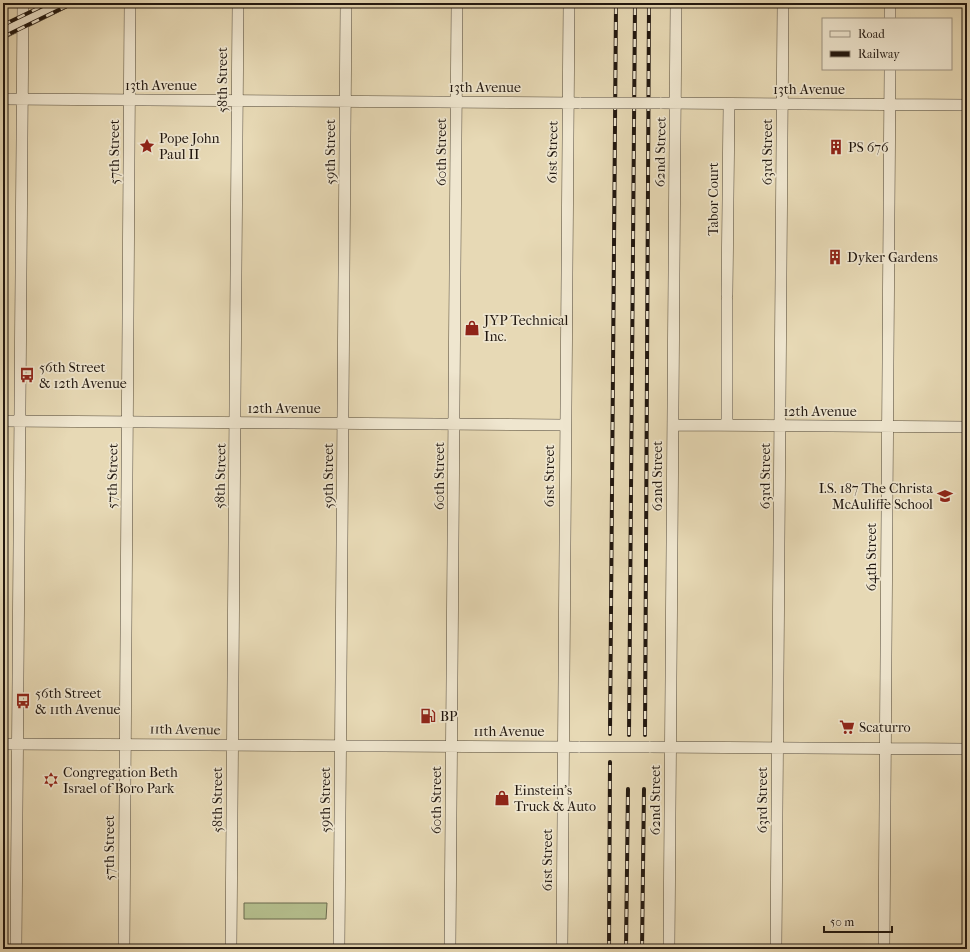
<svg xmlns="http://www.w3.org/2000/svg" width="970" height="952" viewBox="0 0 970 952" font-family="'IM FELL French Canon',serif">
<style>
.green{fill:#b5bf8e;stroke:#6b6b4e}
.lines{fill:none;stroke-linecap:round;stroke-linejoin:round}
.minor-casing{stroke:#524838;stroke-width:12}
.minor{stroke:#efe6cf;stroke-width:11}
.rail-casing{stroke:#21170f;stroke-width:4}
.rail{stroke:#efe6cf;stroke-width:2.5;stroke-dasharray:8;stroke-linecap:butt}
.minor-bridge-casing{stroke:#524838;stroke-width:12;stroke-linecap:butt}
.minor-bridge{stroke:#efe6cf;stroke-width:11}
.labels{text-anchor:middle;stroke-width:3.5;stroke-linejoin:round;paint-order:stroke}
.street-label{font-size:14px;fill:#21170f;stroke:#efe6cf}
.poi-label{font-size:14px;fill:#21170f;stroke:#efe6cf;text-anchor:start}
</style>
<rect width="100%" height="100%" fill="#e7d9b5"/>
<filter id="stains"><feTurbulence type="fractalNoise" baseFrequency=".005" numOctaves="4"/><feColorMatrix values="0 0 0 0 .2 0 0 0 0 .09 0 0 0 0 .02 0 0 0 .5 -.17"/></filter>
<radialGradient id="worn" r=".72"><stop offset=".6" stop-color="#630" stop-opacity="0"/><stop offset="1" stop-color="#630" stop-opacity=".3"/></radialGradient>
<path class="green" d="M244,903h83l-1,16h-82z"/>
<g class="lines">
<g class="minor-casing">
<path id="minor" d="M890,19v-16
M3,33l61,-30
M3,99l578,4
M660,103l307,2
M727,295l2,-191
M3,421l562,4
M673,425l294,2
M727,425v-125
M3,744l577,3
M649,747l318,2
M16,949l7,-946
M124,949l6,-946
M231,949l7,-946
M339,949l7,-946
M450,949l7,-946
M562,949l7,-946
M669,949l7,-946
M776,949l7,-946
M884,949l6,-880"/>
</g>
<use href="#minor" class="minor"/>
<g class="rail-casing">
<path id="rail" d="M3,25l46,-22
M3,37l70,-34
M610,734l6,-731
M629,735l6,-732
M645,735l4,-732
M609,949l1,-187
M626,949l2,-160
M642,949l2,-160"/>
</g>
<use href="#rail" class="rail"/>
<g class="minor-bridge-casing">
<path id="minor-bridge" d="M581,103h79
M580,747h69"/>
</g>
<use href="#minor-bridge" class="minor-bridge"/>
</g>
<defs>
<g id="sight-bare" transform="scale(1.2)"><path d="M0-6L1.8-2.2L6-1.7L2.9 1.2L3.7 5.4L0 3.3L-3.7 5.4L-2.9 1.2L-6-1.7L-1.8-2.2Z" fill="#8f2418" stroke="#efe6cf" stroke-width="2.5" paint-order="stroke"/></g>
<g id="building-bare" transform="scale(1.2)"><path d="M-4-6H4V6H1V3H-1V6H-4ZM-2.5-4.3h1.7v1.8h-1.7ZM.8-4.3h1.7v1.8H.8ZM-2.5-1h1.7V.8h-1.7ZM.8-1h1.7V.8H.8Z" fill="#8f2418" stroke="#efe6cf" stroke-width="2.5" paint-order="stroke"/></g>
<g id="shop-bare" transform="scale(1.2)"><path d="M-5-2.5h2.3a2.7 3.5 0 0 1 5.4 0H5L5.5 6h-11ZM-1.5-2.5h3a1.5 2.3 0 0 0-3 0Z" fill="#8f2418" stroke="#efe6cf" stroke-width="2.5" paint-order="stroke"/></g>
<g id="bus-bare" transform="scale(1.2)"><path d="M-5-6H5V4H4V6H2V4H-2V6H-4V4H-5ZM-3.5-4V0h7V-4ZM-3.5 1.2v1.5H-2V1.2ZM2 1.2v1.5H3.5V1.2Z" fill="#8f2418" stroke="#efe6cf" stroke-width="2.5" paint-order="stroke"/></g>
<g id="school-bare" transform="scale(1.2)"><path d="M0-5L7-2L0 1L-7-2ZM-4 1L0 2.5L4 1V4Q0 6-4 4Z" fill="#8f2418" stroke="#efe6cf" stroke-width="2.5" paint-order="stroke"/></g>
<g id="fuel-bare" transform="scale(1.2)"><path d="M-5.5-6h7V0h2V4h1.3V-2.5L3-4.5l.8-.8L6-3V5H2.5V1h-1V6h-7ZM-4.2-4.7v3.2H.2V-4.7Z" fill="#8f2418" stroke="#efe6cf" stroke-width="2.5" paint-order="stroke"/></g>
<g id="supermarket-bare" transform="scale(1.2)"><path d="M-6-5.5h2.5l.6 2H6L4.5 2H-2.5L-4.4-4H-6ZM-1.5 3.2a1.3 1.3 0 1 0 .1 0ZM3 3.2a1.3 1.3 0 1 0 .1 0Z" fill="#8f2418" stroke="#efe6cf" stroke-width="2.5" paint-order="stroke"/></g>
<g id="synagogue-bare" transform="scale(1.2)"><path d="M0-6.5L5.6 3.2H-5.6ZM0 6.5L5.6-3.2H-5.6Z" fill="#8f2418" stroke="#efe6cf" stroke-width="2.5" paint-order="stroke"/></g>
</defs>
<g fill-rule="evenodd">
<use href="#sight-bare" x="147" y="146"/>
<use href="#building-bare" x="836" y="147"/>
<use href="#building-bare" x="835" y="257"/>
<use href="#shop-bare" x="472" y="328"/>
<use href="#bus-bare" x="27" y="375"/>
<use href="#school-bare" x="945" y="496"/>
<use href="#bus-bare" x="23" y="701"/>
<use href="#fuel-bare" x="428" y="716"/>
<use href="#supermarket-bare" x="847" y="727"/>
<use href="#synagogue-bare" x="51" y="780"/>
<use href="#shop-bare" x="502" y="798"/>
</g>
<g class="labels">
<g class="street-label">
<text transform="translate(222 80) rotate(-90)" y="5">58th Street</text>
<text x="161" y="90">13th Avenue</text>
<text x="485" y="92">13th Avenue</text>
<text x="809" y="94">13th Avenue</text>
<text transform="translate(114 152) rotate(-90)" y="5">57th Street</text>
<text transform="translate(330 152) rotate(-90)" y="5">59th Street</text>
<text transform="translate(441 152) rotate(-90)" y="5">60th Street</text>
<text transform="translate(552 152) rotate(-89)" y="5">61st Street</text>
<text transform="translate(660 152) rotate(-89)" y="5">62nd Street</text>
<text transform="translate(767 152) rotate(-90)" y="5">63rd Street</text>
<text transform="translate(713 199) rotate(-90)" y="5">Tabor Court</text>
<text x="284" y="413">12th Avenue</text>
<text x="820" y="416">12th Avenue</text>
<text transform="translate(112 476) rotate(-89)" y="5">57th Street</text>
<text transform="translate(220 476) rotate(-89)" y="5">58th Street</text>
<text transform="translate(328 476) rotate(-90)" y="5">59th Street</text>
<text transform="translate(439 476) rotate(-90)" y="5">60th Street</text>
<text transform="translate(549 476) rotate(-90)" y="5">61st Street</text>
<text transform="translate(657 476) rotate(-90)" y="5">62nd Street</text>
<text transform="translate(765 476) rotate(-90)" y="5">63rd Street</text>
<text transform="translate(871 557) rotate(-90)" y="5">64th Street</text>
<text transform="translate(185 729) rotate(1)" y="5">11th Avenue</text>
<text x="509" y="736">11th Avenue</text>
<text transform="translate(217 800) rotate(-90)" y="5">58th Street</text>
<text transform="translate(325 800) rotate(-90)" y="5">59th Street</text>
<text transform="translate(436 800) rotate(-90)" y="5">60th Street</text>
<text transform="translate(655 800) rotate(-90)" y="5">62nd Street</text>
<text transform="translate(762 800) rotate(-90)" y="5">63rd Street</text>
<text transform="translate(109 848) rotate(-90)" y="5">57th Street</text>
<text transform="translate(547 860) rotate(-90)" y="5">61st Street</text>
</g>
<g class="poi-label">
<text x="159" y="143">Pope John<tspan x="159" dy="16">Paul II</tspan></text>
<text x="848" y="152">PS 676</text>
<text x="847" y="262">Dyker Gardens</text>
<text x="484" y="325">JYP Technical<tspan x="484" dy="16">Inc.</tspan></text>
<text x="39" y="372">56th Street<tspan x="39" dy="16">&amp; 12th Avenue</tspan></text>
<text x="933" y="493" text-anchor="end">I.S. 187 The Christa<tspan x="933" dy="16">McAuliffe School</tspan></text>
<text x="35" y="698">56th Street<tspan x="35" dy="16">&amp; 11th Avenue</tspan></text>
<text x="440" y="721">BP</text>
<text x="859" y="732">Scaturro</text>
<text x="63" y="777">Congregation Beth<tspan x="63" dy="16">Israel of Boro Park</tspan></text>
<text x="514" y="795">Einstein's<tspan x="514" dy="16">Truck &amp; Auto</tspan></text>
</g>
</g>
<rect width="970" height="952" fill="none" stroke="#e7d9b5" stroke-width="16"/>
<rect x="4" y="4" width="962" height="944" fill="none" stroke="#21170f" stroke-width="2"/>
<rect x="8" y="8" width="954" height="936" fill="none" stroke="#21170f"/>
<rect x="822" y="18" width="130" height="52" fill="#efe6cf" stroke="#9d9382"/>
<rect x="830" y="31" width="20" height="6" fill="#efe6cf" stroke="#9d9382"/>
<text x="858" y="38" font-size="12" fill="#21170f">Road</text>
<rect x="830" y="51" width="20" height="6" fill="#21170f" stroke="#9d9382"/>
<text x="858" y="58" font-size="12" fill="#21170f">Railway</text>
<path d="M824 926v6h68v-6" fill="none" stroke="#21170f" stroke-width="2"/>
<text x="830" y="926" font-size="12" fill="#21170f" stroke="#efe6cf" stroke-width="3" paint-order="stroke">50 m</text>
<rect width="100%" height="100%" filter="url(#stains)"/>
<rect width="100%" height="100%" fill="url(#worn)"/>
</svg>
